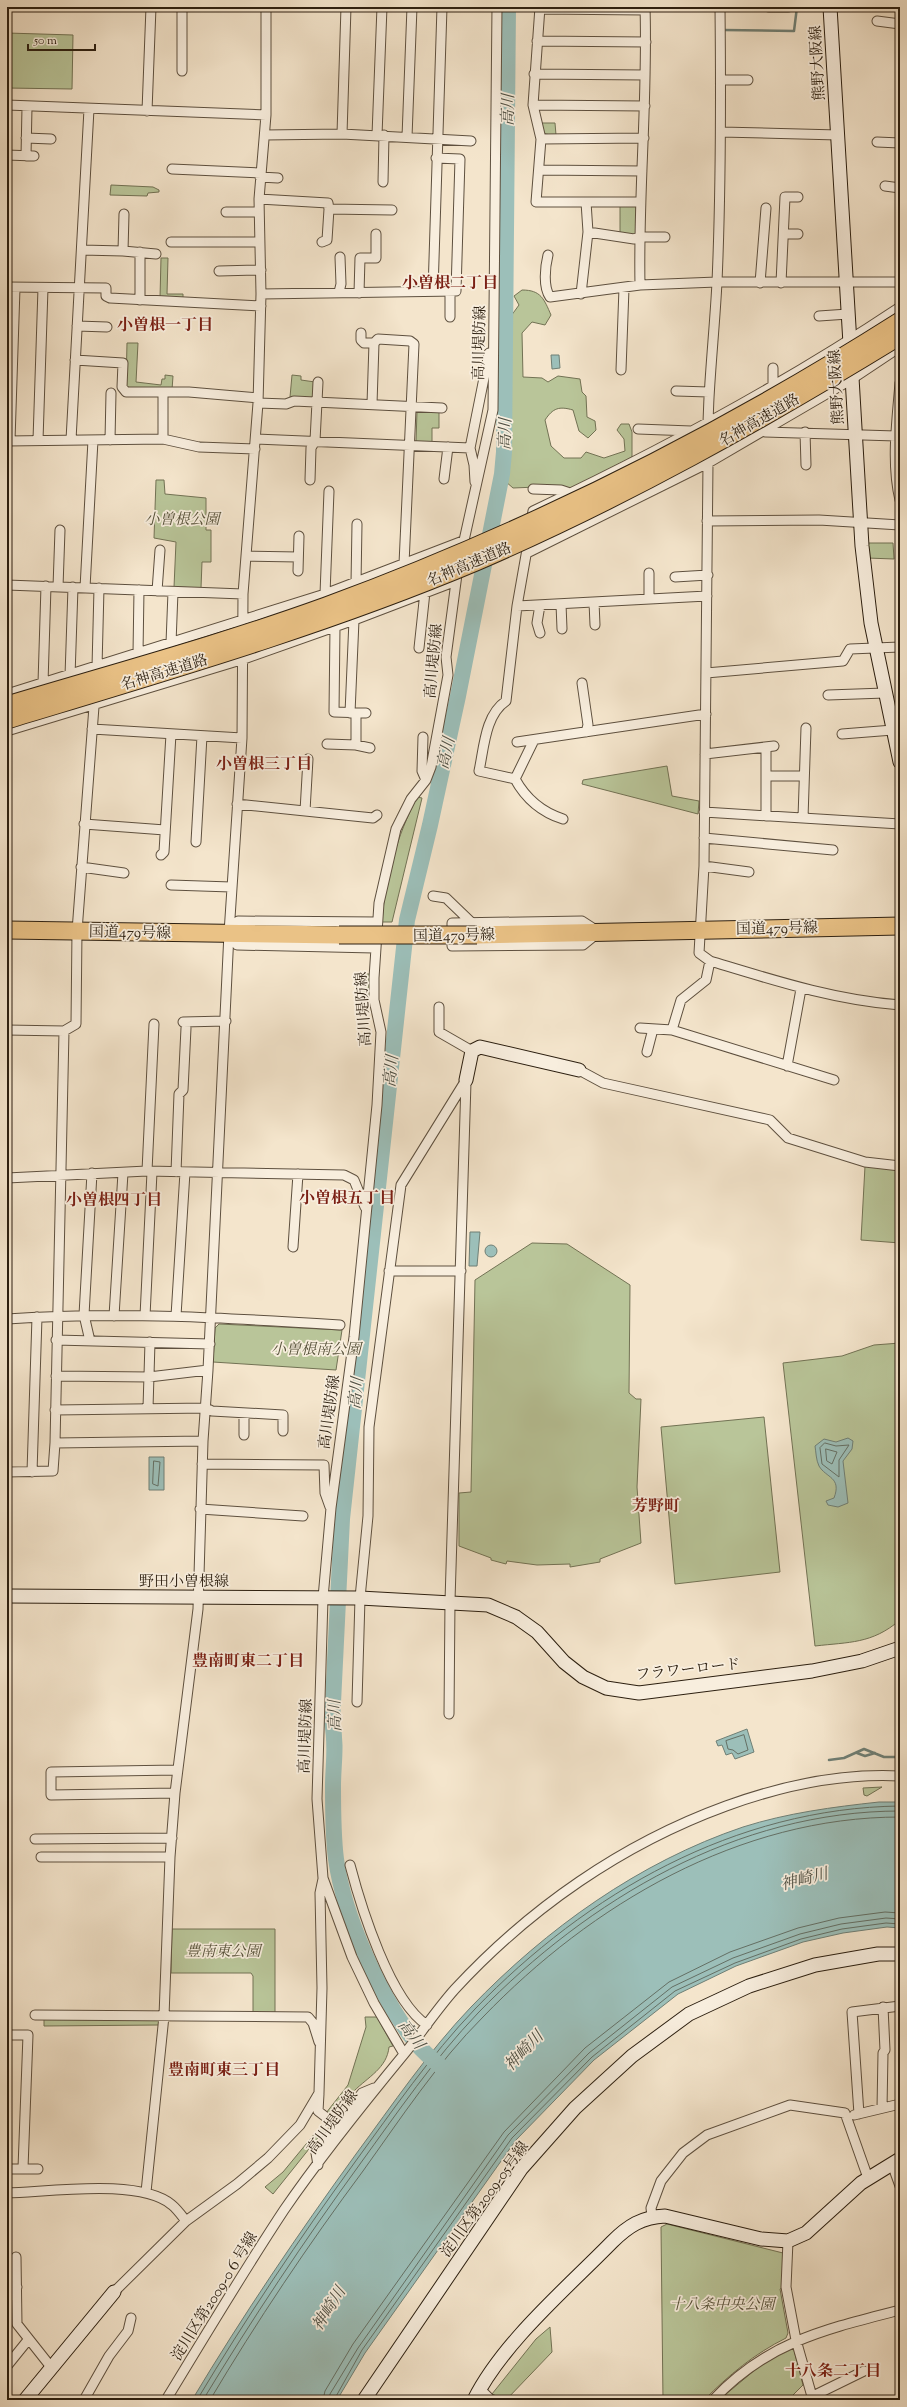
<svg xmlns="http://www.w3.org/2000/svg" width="907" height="2407" viewBox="0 0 907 2407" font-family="'Sorts Mill Goudy','Noto Serif JP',serif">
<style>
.green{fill:#b9c599;stroke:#727254}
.water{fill:#9cbfb9;stroke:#6f7f75}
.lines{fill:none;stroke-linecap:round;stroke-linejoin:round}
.shore{stroke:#646f64;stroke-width:1}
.stream{stroke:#6f7f75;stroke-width:2.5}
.river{stroke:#9cbfb9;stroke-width:16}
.street-casing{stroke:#5e503f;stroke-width:11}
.secondary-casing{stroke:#2c1f10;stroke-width:15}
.highway-casing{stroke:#2c1f10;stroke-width:19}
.street{stroke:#f8eede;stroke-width:9}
.secondary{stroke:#f8eede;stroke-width:13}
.highway{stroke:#eac286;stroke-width:17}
.highway-bridge-casing{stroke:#2c1f10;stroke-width:19;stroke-linecap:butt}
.highway-bridge{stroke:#eac286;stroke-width:17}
.labels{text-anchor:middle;stroke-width:3.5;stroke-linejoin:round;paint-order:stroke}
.street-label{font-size:15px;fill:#2c1f10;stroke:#f8eede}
.park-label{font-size:15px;font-style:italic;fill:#565139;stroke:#f8eede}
.water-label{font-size:16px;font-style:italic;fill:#4e4f43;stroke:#f8eede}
.neighbourhood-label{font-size:16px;font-weight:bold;fill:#7a1f14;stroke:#f8eede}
</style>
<rect width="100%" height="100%" fill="#f4e5cc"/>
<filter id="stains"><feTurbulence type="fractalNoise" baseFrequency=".005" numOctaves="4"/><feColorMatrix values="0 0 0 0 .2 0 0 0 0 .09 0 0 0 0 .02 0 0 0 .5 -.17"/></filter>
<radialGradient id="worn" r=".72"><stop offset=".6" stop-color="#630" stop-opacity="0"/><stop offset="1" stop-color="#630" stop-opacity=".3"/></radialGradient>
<path class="green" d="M7,33l66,2 -1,54 -65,-1z
M540,123h15l1,12c-11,0 -14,-1 -16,-12z
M111,185l42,2 6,3v2l-11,1 -1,3 -37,-1z
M620,205h16l1,31 -17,-3z
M161,258h7l-1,36h16v5l-23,-1z
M522,290c19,0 22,9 29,25l-6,10 -13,-3 -10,11 1,44 19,1 6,4 10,-6 22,3 2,13 4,4 1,21 8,4 1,9 -8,8 -9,-7 -6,-21c-14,-4 -20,-2 -28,10l6,26 13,12h17l5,-6 18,6 21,-7 -1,-12 -7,-9 4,-6h8l3,8v25l-60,32 -11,-3 -48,2 -8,-7 6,-48v-117l8,-11 -5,-9z
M127,343h11l-2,39 25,3 1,-6h3v-4l8,1 -1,14h-43l-3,-4z
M292,375l9,1v4l14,2 -1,14 -2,2 -22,-1z
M417,411h22v17h-7v14h-16z
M156,480h8l1,14 41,4v32h5v32h-9l-1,26 -27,-1 2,-45 -22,-4z
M866,543h27l1,16 -27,-1z
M667,766l5,30 27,5 -1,13 -116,-30 1,-4z
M417,797l5,1 -30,124h-10c3,-44 15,-86 35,-125z
M362,974h9l-1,22 -9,-1z
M865,1166l35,4v73l-39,-3z
M532,1243l35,1 63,41 -1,108 7,6h5l-4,88 4,56 -41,16v3l-30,5v-3l-33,1 -30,-4 -1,3 -15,-4v-2l-32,-12v-53l12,-1 4,-212z
M219,1324l123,6 -6,40 -123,-8 2,-34z
M900,1343v277c-28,24 -51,22 -85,26l-32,-283 59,-7 32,-11z
M764,1417l16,155 -105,12 -14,-157z
M882,1787l-15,9 -3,-1 -1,-7z
M172,1929h103v84h-22v-37l-2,-3h-80z
M365,2017h12l16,29 -4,1c-2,21 -21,30 -35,44 -8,8 -15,17 -23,26l-5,-4 22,-28 18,-58z
M44,2019l115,1v5l-115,1z
M321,2126l4,3 -52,65 -8,-7 18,-15z
M667,2224l116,29v34l-3,2 8,44 -2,5c-32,16 -57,37 -82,62h-41l-2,-173z
M550,2327l2,25 -46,48 -14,-6 44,-55z
M793,2346l10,39 -15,15h-69l49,-41z"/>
<path class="water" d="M551,355h8l1,13 -8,1z
M470,1232h10l-3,34h-8z
M485 1251a6 6 0 1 1 12 0a6 6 0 1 1-12 0Z
M848,1438l5,3 -1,8 -9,12 5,42 -10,4 -10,-2 -2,-4 8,-3c8,-21 -8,-20 -15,-32 -3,-6 -3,-14 -4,-20l9,-7 12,3z
M149,1457h15v33h-15z
M747,1729l7,23 -19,7 -3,-6 -6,2 -4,-10 -4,1 -2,-5z
M879,1802h21v126l-13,-1 -44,6 -40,9 -67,24 -58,28 -84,66 -78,80 -151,213 -28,47h-145c51,-85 106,-166 164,-246 37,-50 72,-102 115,-147 75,-78 168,-145 272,-180 44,-14 90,-20 136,-25z"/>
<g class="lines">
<path class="shore" d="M825,1443l11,3 13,-1 -10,15v17l-17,-13 -2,-16z
M826,1449l11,3 -5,12 -5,-3z
M154,1461l6,1 -2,24 -5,-2z
M744,1735l4,15 -10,4 -5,-4 -5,-1 -2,-8z
M197,2400c49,-82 102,-161 158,-238 38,-52 75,-106 120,-153 112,-116 260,-201 425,-203
M203,2400c49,-81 101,-159 157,-236 37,-51 74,-105 118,-151 111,-114 259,-202 422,-202
M210,2400c47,-79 98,-155 153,-229 38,-53 74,-108 120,-154 109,-113 256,-200 417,-200
M323,2400l2,-9 28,-47 151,-212 81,-84 84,-66 61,-30 68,-24 41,-10 46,-6 15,1
M329,2400l1,-6 28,-46 150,-213 81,-82 83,-66 61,-29 67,-24 41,-10 45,-6 14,1
M334,2400l28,-50 150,-212 80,-81 83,-66 60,-28 66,-24 41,-10 44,-6 14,1"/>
<path class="stream" d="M723,30l71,1 3,-24
M857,1753l8,3 10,-3
M829,1760l15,-2 20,-9 20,8h16"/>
<path class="river" d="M445,2070c-10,-8 -21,-17 -29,-27 -36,-46 -72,-126 -80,-184 -3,-23 -3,-49 -3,-73 0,-21 4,-41 -1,-63l10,-204 65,-599 23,-95 28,-129 44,-222 2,-22 4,-445"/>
<g class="street-casing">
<path id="street" d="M182,7v64
M540,7l-7,98 8,34 -5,63h104
M720,7c1,92 1,183 -3,275 -3,60 -11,120 -9,181l-4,403 -5,87 11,8c63,19 124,39 190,44
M769,7h19
M540,9l105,1
M877,21l23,3
M537,41l109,1
M534,74l111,1
M721,80h27
M7,105l259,10
M533,105l112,1
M147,111l4,-104
M721,132l117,3
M342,134l4,-127
M265,135l77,-1 129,7
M377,135l5,-128
M407,137l5,-130
M26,138l25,1
M541,139l103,-1
M877,142l23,1
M7,155l27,1
M26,156l1,-49
M172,169l89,4
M539,170l103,1
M260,177l18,1
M383,182l1,-47
M885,186l15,2
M259,199l69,4 1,6 63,1
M226,212h33
M588,232l46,7 5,-2h26
M784,234h14
M171,242h88
M322,242l5,-2 2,-31
M82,250l41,1 1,-37
M123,251l33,3
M548,255c-3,12 -5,32 2,42l90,-12 77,-3h183
M219,271l42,-1
M760,283l6,-75
M781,283l4,-86h13
M640,285c-2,-93 8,-185 5,-278
M7,287l99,1v8l4,2 151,8
M433,291l9,-284
M339,292l2,-8 -1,-27
M359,293l1,-35h16v-24
M261,294l195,-3 4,-132 -24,-1
M581,294l7,-62 -2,-30
M140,300v-48
M819,316l29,-2
M450,317v-26
M77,326l30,1
M361,333v7l3,3h10
M75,360l48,3 -1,24 4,5h63l69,6
M773,368v17
M621,370l3,-82
M900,383c-3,38 -9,80 0,117
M676,391l33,1
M258,403l28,1 8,-3 148,7
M372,404l2,-61 4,-4 32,2 4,3 -10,220
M638,429l53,2
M765,432l131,4
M805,432l1,33
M163,439v-47
M256,439l214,9 19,-95
M10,440l5,-152
M38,440l5,-152
M71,440l18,-331
M110,440l1,-47
M7,441l156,-2 36,8 56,2
M470,448l4,17 1,17
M444,479l4,-32
M310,480l1,-32 4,-7 3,-59
M533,489l28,1 9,3
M707,521l112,-1 81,5
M531,523l2,-12c127,-60 250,-126 367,-204
M527,553l181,-90 144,-84 48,-32
M461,554l32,-144 4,-403
M247,556l51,1
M298,571l1,-35
M649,573v26
M675,577l33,-2
M356,583l1,-59
M7,585l236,9
M58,587l2,-57
M85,588l8,-148
M157,591l3,-41
M325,594l4,-103
M594,602l1,23
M561,604l1,25
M540,605l-3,18 3,10
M517,606l190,-10
M335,627l-1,85 32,1
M171,643l2,-51
M419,648l6,-56
M138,653l1,-63
M706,673l137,-12 7,-12 50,-2
M70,676l3,-89
M43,683l3,-97
M582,683l6,42 -2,7
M7,694l318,-100 138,-53
M828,695l57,-2
M350,713l4,-93
M92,729l150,9
M7,731l237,-72 110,-39 102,-39
M842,734l51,-4
M423,737l-1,34 4,9
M534,740l-19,39c11,20 26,33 48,40
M517,742l189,-28
M327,744l29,1 14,3
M356,745v-32
M766,747v69
M705,754l69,-8
M766,776h38
M515,779l-36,-8c5,-23 6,-56 27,-70l11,-95 12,-68
M237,804l136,14 4,-3
M305,811l3,-52
M704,812l196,12
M803,818l3,-90
M84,824l81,6
M704,838l129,12
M196,842l6,-106
M161,855l3,-3 7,-118
M704,866l45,6
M81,867l43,6
M171,885l60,2
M433,896l13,2 26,25
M582,921l17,11 -16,13 -131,1v-23z
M374,948l-137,-3 -8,-12 9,-12 139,1
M439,1007v25l33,19
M183,1022l43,-1
M640,1028l32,2 162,50
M7,1030l57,1
M672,1030l9,-30 25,-20 4,-19
M647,1052l6,-23
M787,1066l14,-77
M579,1070l24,13 167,37 18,18 77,24 35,4
M147,1171l7,-147
M176,1172l3,-78 4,-4 3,-62
M7,1178l140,-7 197,4 10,5 11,27
M293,1247l5,-73
M389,1271h72
M114,1316l9,-143
M145,1316l7,-144
M176,1316l9,-144
M7,1319c111,-8 222,-1 333,6
M56,1340l154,4
M90,1341l-6,-26 8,-142
M56,1376l93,1 59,-7
M148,1408l2,-66
M55,1410l151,-2 6,3 71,4v16
M244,1435v-22
M55,1443l9,-412 12,-7 1,-93 20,-264 2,-79
M202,1464l122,1 1,28 5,14
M7,1472l46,-1 2,-28 148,-2
M32,1472l5,-155
M200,1509l103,7
M357,1702l3,-104 8,-82 1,-89 32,-242 65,-105
M449,1714l1,-113 16,-519
M175,1793l-124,2v-23l126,-2
M35,1839l137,-1
M41,1857h129
M350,1865c11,42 40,136 77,160
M35,2015l273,2 5,6 6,19
M7,2035h21l-5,133
M404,2054l-30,-51 -22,-46 -29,-79 -6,-79 6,-201 8,-90 23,-171 23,-232 4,-73 -7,-32v-22l5,-75 17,-74 15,-30 15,-19 5,-13 17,-92 -2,-18 12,-90
M319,2094l-1,17 18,14
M882,2108l1,-55 2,-3 -2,-43
M859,2114l-7,-102 48,-6
M854,2115l46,-11
M892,2164l8,22
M318,2165l-2,-12 46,-60 12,-5
M7,2169h31
M146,2192l18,-176 6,-159 5,-64 23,-184 5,-168 5,-71 21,-437 13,-195 1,-144 15,-191 3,-109 -2,-95 7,-84v-108
M7,2193c42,-1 133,-15 165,12 5,4 10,11 14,16
M652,2216l-1,-8 10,-27 22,-28 24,-18 83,-30 55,8 23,65
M788,2241l-2,46 10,53 17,60
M16,2257l1,67 34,43
M114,2292l72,-71 51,-37 31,-26 32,-33 19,-32 3,-105 -2,-95 3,-14
M7,2298l10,-11
M7,2366l21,-26
M480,2389l11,11
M811,2397l53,-26
M84,2400l25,-44 19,-25 3,-13
M166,2400c39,-64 77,-128 118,-190 37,-54 79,-106 121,-157 17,-21 32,-44 50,-64 75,-81 167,-145 271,-183 55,-20 115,-33 174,-30
M713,2400c54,-58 113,-71 187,-90"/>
</g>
<g class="secondary-casing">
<path id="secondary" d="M830,7l32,539 9,77 29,139
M466,1080l6,-29 8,-4 99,23
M7,1596l353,2 128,7 28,12 21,15 27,30 19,15 23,11 33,5 173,-22 50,-10 38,-13
M25,2400l89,-108
M364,2400l157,-231 54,-61 57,-52 57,-42 60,-28 66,-21 63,-11h22
M474,2400c29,-58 93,-112 138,-158 16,-16 30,-25 53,-26l96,23 27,2 18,-8 55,-50 39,-24"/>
</g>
<g class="highway-casing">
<path id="highway" d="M7,930l332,5
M477,935l423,-9"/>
</g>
<use href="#street" class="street"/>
<use href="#secondary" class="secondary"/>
<use href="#highway" class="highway"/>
<g class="highway-bridge-casing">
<path id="highway-bridge" d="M7,705c106,-32 214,-61 319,-99 201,-74 393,-170 574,-285
M7,720c158,-48 317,-94 469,-158 148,-64 287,-142 424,-226
M339,935h138"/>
</g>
<use href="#highway-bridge" class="highway-bridge"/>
</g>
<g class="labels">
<g class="street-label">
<text transform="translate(817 63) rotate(-93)" y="5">熊野大阪線</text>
<text transform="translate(479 343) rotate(-89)" y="5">高川堤防線</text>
<text transform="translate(836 387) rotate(-93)" y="5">熊野大阪線</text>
<text transform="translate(759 420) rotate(-30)" y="5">名神高速道路</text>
<text transform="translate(469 564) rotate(-23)" y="5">名神高速道路</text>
<text transform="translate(433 661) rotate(-85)" y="5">高川堤防線</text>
<text transform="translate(164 672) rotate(-17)" y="5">名神高速道路</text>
<text transform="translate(777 928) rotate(-1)" y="5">国道479号線</text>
<text transform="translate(130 932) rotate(1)" y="5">国道479号線</text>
<text transform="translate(454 935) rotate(-1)" y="5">国道479号線</text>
<text transform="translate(363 1009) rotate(-94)" y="5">高川堤防線</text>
<text transform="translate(329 1412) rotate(-82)" y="5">高川堤防線</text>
<text x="184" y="1586">野田小曽根線</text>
<text transform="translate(688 1669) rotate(-6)" y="5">フラワーロード</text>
<text transform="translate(305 1736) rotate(-88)" y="5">高川堤防線</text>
<text transform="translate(332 2122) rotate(-54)" y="5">高川堤防線</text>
<text transform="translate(484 2199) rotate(-54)" y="5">淀川区第2009-05号線</text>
<text transform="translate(214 2296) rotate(-58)" y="5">淀川区第2009-0６号線</text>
</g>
<g class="park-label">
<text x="182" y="524">小曽根公園</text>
<text x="316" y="1354">小曽根南公園</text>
<text x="223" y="1956">豊南東公園</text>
<text x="722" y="2309">十八条中央公園</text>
</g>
<g class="water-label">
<text transform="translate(507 110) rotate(-89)" y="6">高川</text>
<text transform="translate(504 434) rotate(-88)" y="6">高川</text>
<text transform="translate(445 753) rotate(-77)" y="6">高川</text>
<text transform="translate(390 1071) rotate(-84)" y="6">高川</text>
<text transform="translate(355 1393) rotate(-84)" y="6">高川</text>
<text transform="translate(334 1716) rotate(-92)" y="6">高川</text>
<text transform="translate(804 1878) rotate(-14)" y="6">神崎川</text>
<text transform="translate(412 2034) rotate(53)" y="6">高川</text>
<text transform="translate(523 2050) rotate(-46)" y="6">神崎川</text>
<text transform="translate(328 2308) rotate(-58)" y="6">神崎川</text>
</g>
<g class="neighbourhood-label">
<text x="450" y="288">小曽根二丁目</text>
<text x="165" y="330">小曽根一丁目</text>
<text x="264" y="769">小曽根三丁目</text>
<text x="347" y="1203">小曽根五丁目</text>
<text x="114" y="1205">小曽根四丁目</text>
<text x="656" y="1511">芳野町</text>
<text x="248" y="1666">豊南町東二丁目</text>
<text x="224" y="2075">豊南町東三丁目</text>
<text x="833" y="2376">十八条二丁目</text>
</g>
</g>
<rect width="907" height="2407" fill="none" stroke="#f4e5cc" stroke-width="24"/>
<rect x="8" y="8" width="891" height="2391" fill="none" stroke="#2c1f10" stroke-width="2"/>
<rect x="12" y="12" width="883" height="2383" fill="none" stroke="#2c1f10"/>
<path d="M28 44v6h67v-6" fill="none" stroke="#2c1f10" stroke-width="2"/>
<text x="34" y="44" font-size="12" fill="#2c1f10" stroke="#f8eede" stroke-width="3" paint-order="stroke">50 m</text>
<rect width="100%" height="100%" filter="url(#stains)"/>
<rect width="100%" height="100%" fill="url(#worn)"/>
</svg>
